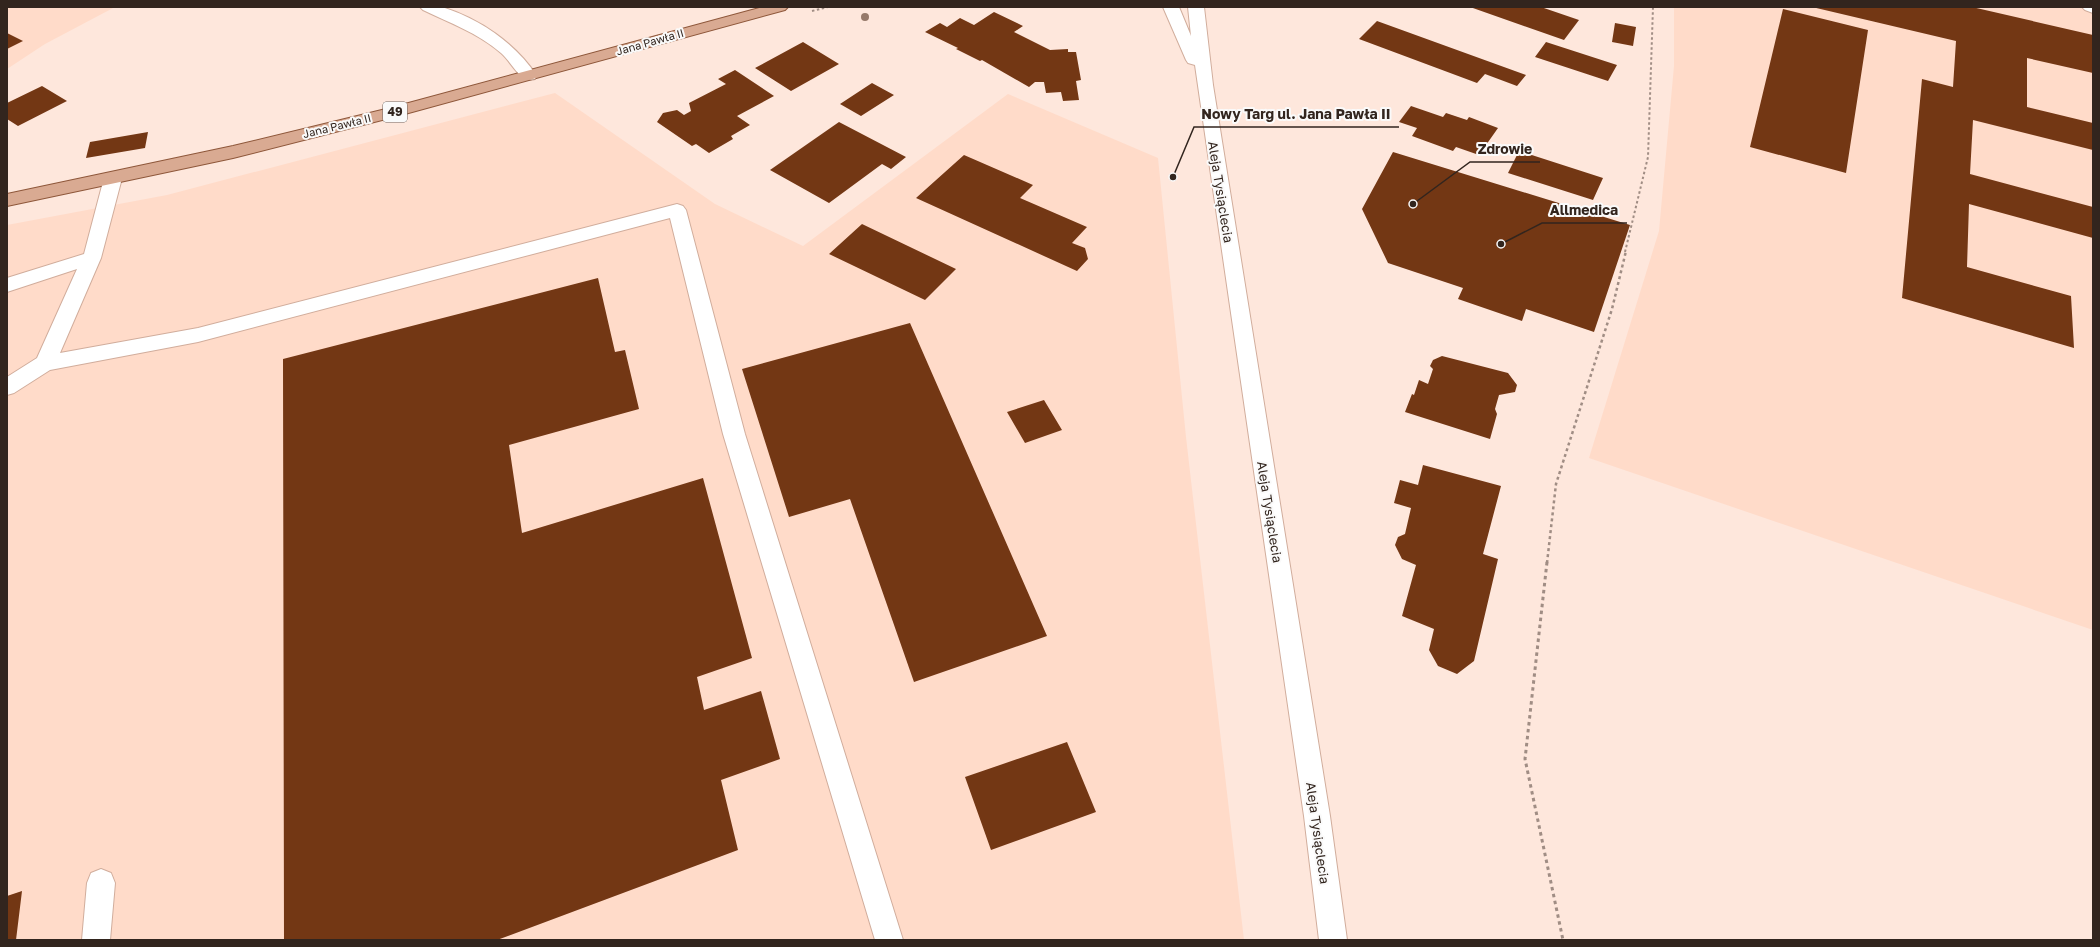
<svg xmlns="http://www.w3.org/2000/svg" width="2100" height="947" viewBox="0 0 2100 947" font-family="'Golos Text',sans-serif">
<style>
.built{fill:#ffdbc9}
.building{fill:#733714}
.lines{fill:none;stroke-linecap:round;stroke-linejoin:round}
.minor-casing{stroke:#d1ad9c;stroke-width:2}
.major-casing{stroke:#8e573a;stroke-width:2}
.path-far2{stroke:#a08d84;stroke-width:2;stroke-dasharray:2.5 2.5;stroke-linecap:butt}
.path-far1{stroke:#a08d84;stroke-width:2.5;stroke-dasharray:3 3;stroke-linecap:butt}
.path{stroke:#a08d84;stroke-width:3;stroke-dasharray:3.5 3.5;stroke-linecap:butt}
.minor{fill:#fff;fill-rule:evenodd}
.major{fill:#d9aa92;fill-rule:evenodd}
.tree{fill:#96796a}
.labels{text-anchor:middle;stroke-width:4;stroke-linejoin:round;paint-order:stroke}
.far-street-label{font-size:11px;fill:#32251e;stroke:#fafafa}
.shield{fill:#fafafa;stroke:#6e6560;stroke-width:1}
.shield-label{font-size:12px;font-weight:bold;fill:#32251e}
.street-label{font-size:13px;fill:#32251e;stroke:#fafafa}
.leader{fill:none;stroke:#32251e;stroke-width:1.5}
.callout-dot{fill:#32251e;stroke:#fafafa;stroke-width:1.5}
.callout-label{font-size:14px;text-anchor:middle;font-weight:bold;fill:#32251e;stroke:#fafafa;stroke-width:4;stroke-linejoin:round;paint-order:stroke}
</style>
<rect width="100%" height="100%" fill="#fee7dc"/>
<path class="built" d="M7,7h108l-70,37 -38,25z
M1674,7h419v623l-504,-172 70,-227 15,-165z
M555,93l160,111 88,42 205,-152 150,64 28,279 58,503h-1237v-715l160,-30z"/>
<path class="building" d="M1470,7h71l38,13 -15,20z
M1812,7h160l121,28v38l-66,-15v49l66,16v27l-120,-30 -3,54 123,33v31l-124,-34 -2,63 104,29 3,52 -172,-50 20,-219 31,8 3,-46z
M1783,9l85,21 -22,143 -96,-26z
M994,12l29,14 -9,6 36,18 18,-1v3h8l5,28 -5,1 3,19 -16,1 -2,-9 -15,1 -2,-11h-9l-6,5 -47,-27 -2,1 -24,-12 2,-1 -33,-16 15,-9 7,4 13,-9 14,7z
M1377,21l149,54 -9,11 -32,-12 -8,9 -118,-44z
M1615,23l21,4 -3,19 -21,-4z
M7,33l16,8 -16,8z
M803,42l36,22 -48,27 -36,-23z
M1546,42l71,23 -9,16 -73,-24z
M735,70l39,26 -37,20 13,9 -19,11 2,3 -24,14 -13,-9 -4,2 -35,-24 6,-9 14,-3 7,5 7,-4 -2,-8 37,-19 -8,-5z
M872,83l22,12 -33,21 -21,-12z
M42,86l25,15 -49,25 -11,-7v-16z
M1411,106l32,11 3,-4 21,7 2,-3 29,11 -19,27 -23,-8 -3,4 -41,-15 5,-8 -18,-6z
M839,122l67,35 -15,12 -9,-5 -53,39 -59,-33z
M148,132l-3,16 -59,10 4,-16z
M1519,151l84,27 -10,22 -85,-27z
M1393,152l237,73 -36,107 -68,-23 -4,12 -64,-22 5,-11 -75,-25 -26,-54z
M964,155l69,30 -13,13 67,29 -15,16 13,5 3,11 -11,12 -161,-73z
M862,224l94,45 -31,31 -96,-46z
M598,278l17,74 10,-2 14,59 -130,36 13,88 181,-55 49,180 -55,19 7,33 57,-19 19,68 -59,21 17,70 -241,90h-213l-1,-581z
M910,323l137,313 -133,46 -64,-183 -61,18 -47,-148z
M1442,356l66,17 9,12 -2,7 -16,3 -4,14 2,5 -7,25 -85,-27 7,-18 2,1 5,-15 9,4 5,-15 -3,-3 3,-6z
M1044,400l18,30 -37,13 -18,-31z
M1423,465l78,21 -18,68 15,5 -24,102 -17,13 -19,-8 -9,-16 5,-21 -32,-13 14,-51 -14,-6 -7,-14 3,-8 7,-3 6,-26 -17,-5 6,-23 18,5z
M1067,742l29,70 -105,38 -26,-73z
M22,891l-6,49h-9v-44z"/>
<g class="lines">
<g class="minor-casing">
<path id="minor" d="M420,7c7,0 15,-1 22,0 38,12 73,36 95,69l-2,3c-16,4 -23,-17 -34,-26 -23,-20 -51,-30 -78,-43z
M1163,7h16l12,29 -3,-29h16l9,78 117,731 17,124h-28l-15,-124 -109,-751 -7,-2 -2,-3z
M2082,7h11v6l-8,-3z
M113,172l6,2 3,4 -21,80 -41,95 138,-25 479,-124 6,2 3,4 59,224 158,506h-28l-152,-506 -53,-216 -472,124 -148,28 -36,23 -7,2v-18l30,-19 40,-89 -70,23v-14l77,-24 20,-76 3,-4z
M101,869l10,4 4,10 -5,57h-28l5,-57 4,-10z"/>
</g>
<g class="major-casing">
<path id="major" d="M763,7h25l-3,3 -391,107 -161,41 -226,48v-12l226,-48 157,-38z"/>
</g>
<path class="path-far2" d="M812,11l16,-4
M1625,252l23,-95 5,-150"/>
<path class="path-far1" d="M1547,563l9,-79 56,-175 14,-58"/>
<path class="path" d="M1547,562l-22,197 38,181"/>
<use href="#minor" class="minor"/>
<use href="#major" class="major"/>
</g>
<circle class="tree" cx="865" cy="17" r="4"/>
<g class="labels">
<g class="far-street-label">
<text transform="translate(650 42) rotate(-16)" y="4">Jana Pawła II</text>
<text transform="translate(337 126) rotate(-14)" y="4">Jana Pawła II</text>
</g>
<rect class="shield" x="383" y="102" width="24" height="20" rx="3"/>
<g class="shield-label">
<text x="395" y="116">49</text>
</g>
<g class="street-label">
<text transform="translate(1221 192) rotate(81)" y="5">Aleja Tysiąclecia</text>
<text transform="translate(1270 512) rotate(81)" y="5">Aleja Tysiąclecia</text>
<text transform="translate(1318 833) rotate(82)" y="5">Aleja Tysiąclecia</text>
</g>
</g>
<path class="leader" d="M1173 177L1194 127H1399M1413 204L1470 162H1540M1501 244L1542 223H1627"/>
<g class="callout-dot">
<circle cx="1173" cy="177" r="4"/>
<circle cx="1413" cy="204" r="4"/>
<circle cx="1501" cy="244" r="4"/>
</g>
<g class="callout-label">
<text x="1296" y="119">Nowy Targ ul. Jana Pawła II</text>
<text x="1505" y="154">Zdrowie</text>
<text x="1584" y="215">Allmedica</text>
</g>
<rect width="2100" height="947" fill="none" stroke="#32251e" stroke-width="16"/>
</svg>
